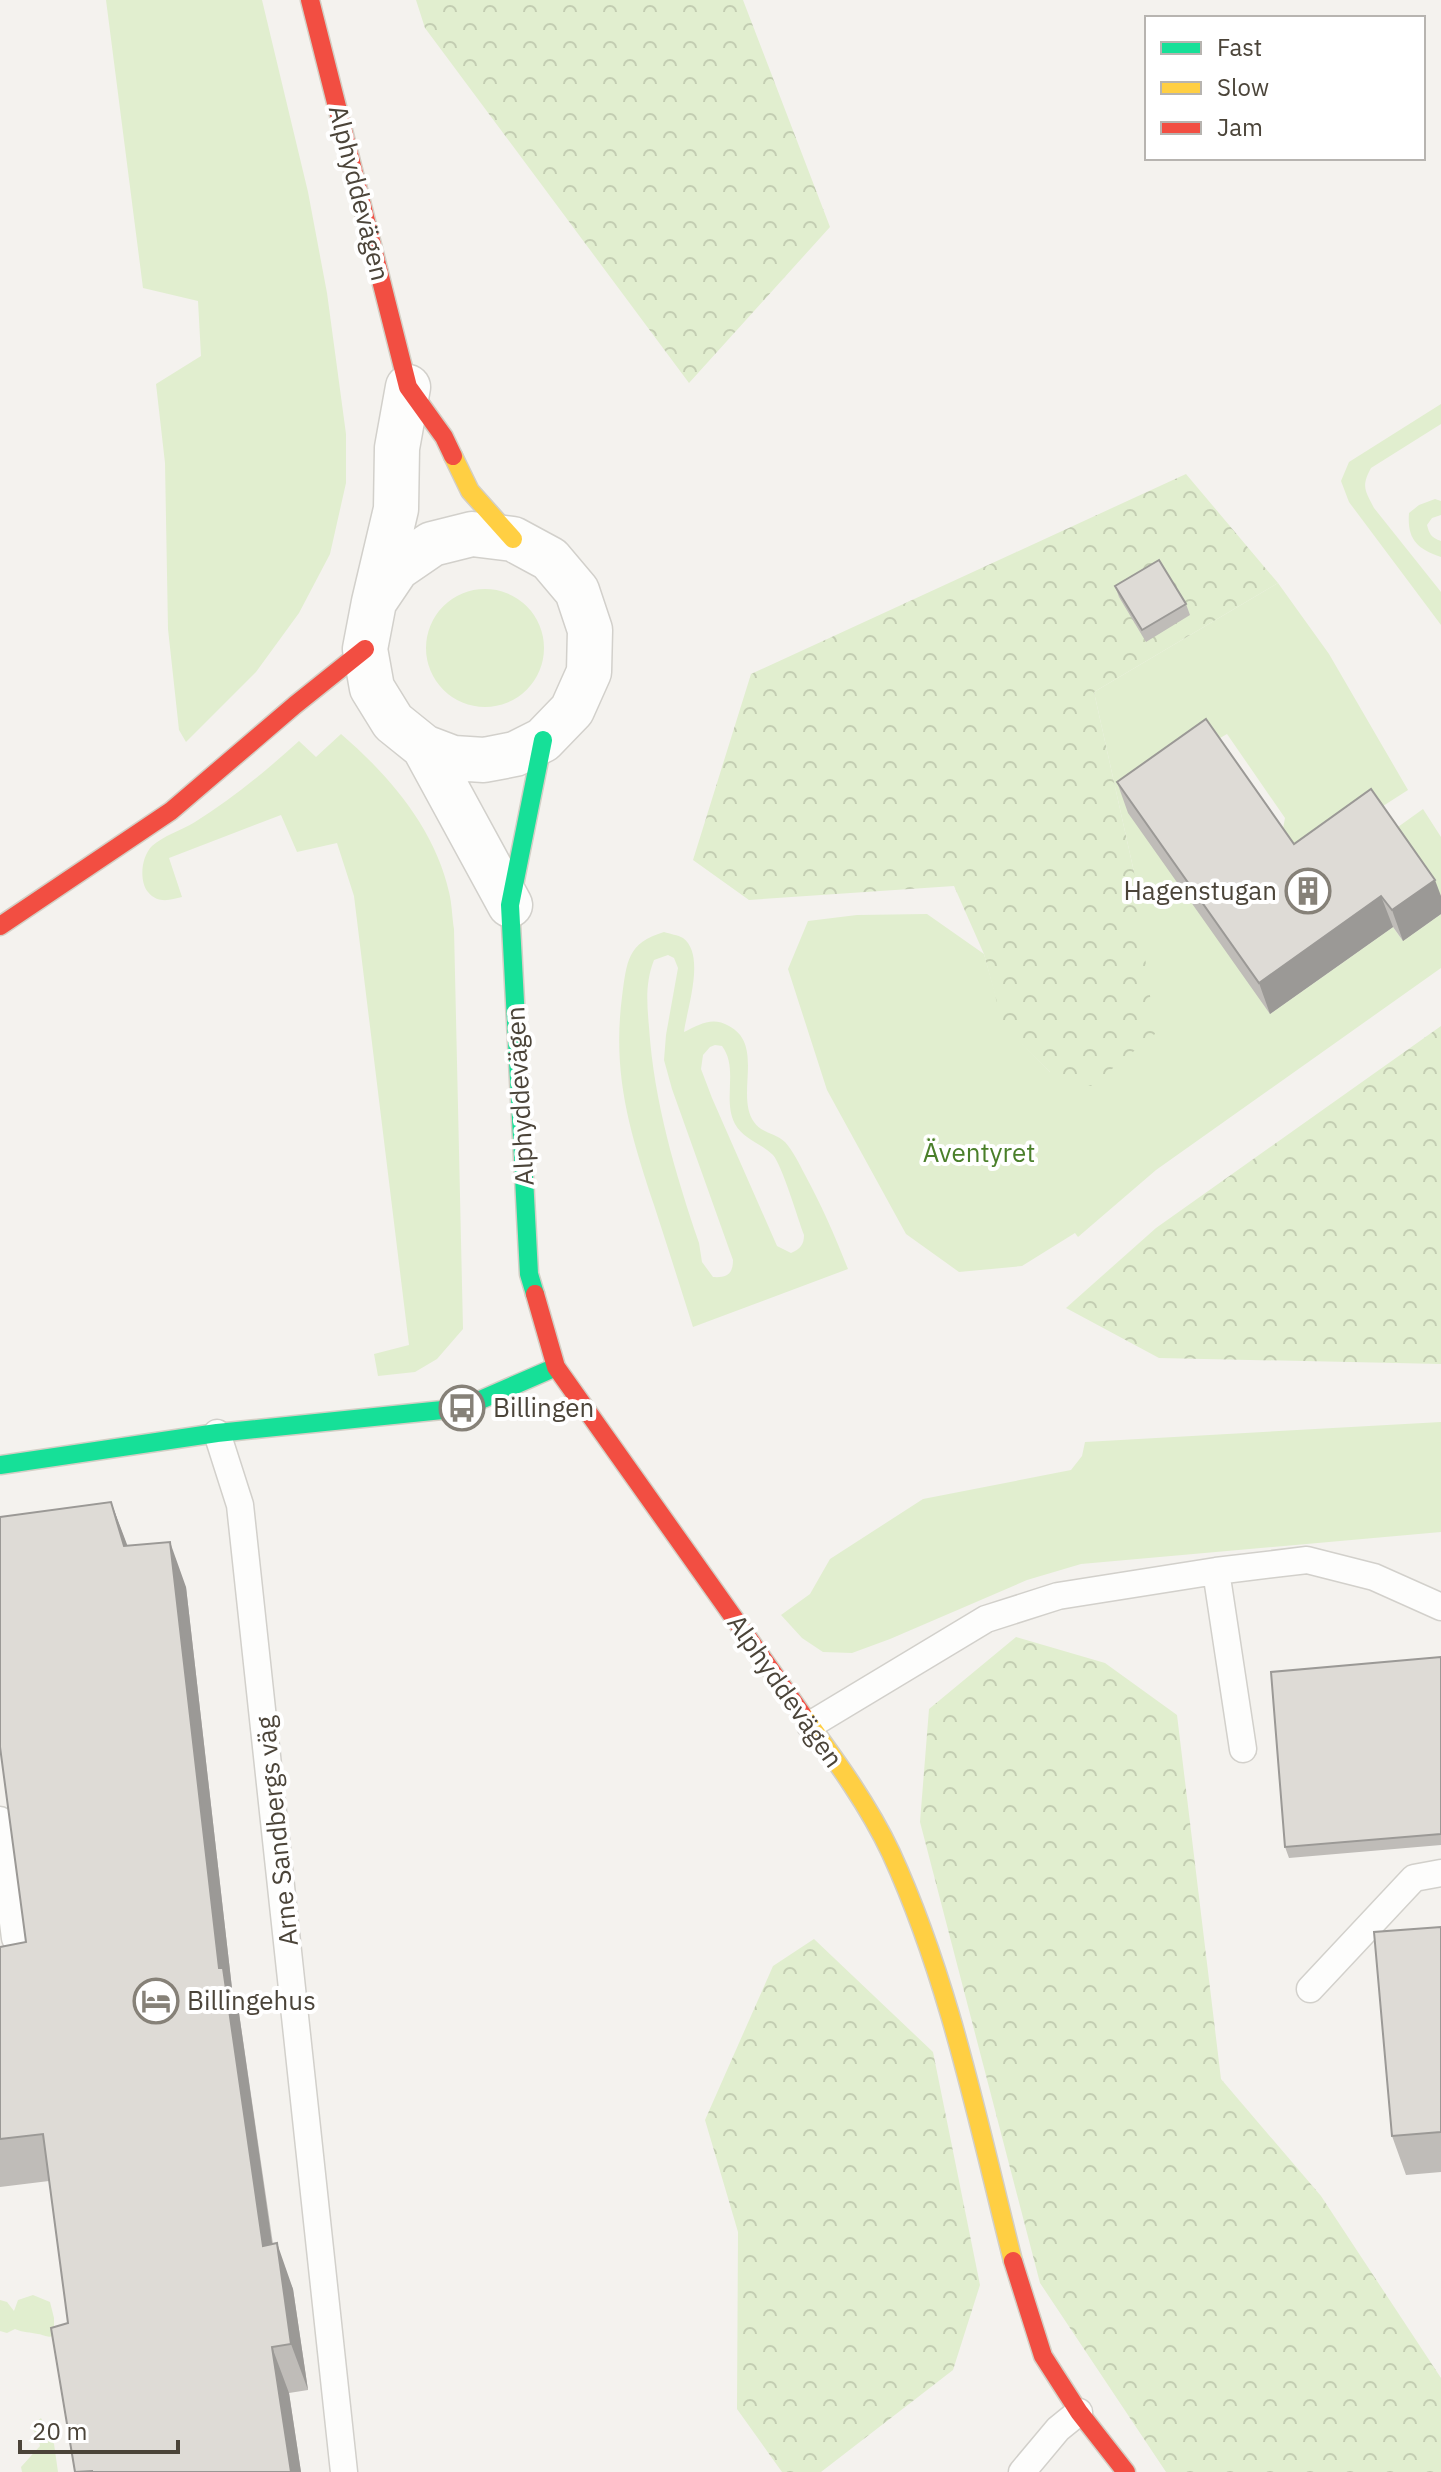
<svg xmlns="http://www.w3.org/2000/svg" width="1441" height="2472" viewBox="0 0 1441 2472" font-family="'IBM Plex Sans',sans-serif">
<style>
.green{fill:#e1eecf;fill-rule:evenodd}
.forest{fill:url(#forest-crowns)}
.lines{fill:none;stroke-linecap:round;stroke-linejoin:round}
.lane-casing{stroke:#d2d0cb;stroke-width:29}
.street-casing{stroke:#d2d0cb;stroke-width:47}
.fast-casing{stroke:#d3cfc5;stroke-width:21}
.slow-casing{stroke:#d3cfc5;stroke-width:21}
.jam-casing{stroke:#d3cfc5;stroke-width:21}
.lane{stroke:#fdfdfc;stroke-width:26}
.street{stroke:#fdfdfc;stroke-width:44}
.fast{stroke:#16e098;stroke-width:18}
.slow{stroke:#ffcf43;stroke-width:18}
.jam{stroke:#f24e42;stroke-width:18}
.wall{fill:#bfbcb8}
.shaded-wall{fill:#9b9996}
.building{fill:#dedbd6;stroke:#9b9996;stroke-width:2}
.labels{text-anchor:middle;stroke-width:8;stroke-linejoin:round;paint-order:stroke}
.street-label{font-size:26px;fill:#4b4439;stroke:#fff}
.poi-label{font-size:26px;fill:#4b4439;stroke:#fff;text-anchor:start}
.park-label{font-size:26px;fill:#4a7f2a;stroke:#fff}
</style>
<defs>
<pattern id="forest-crowns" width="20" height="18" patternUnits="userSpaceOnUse" patternTransform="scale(2)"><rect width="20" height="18" fill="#e1eecf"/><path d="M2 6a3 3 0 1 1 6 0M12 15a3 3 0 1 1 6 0" fill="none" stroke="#c3cdb2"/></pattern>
</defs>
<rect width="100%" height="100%" fill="#f4f2ee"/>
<path class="green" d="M106,0h156l46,192 19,101 19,141v49l-16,71 -31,59 -43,59 -70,70 -7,-12 -11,-101 -3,-166 -9,-79 45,-28 -3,-55 -55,-13z
M1441,404v20l-70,44c-10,18 -6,23 3,40l67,84v33l-92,-123 -8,-21 8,-19z
M1435,499l6,2v14l-9,3 -5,7c2,8 4,13 14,16v16c-25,-8 -34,-19 -32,-44l10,-8z
M1278,583l51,71 79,136 -92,59 -22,2 -12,-17 3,-16 -58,-84 -29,17 72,263 123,-87 10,14 38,-27v54l-285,202 -78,67 -3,-4 -53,33 -63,6 -53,-38 -79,-144 -39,-121 20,-48 49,-6 70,-1 57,40 20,71 46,47 84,-200 -40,-180z
M426 648a59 59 0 1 1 118 0a59 59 0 1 1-118 0Z
M341,734c48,41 94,95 108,158 3,12 3,25 5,37l9,400 -26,30 -22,13 -37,4 -4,-22 35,-9 -55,-449 -17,-53 -40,9 -16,-37 -112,43 13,39c-12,3 -24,7 -34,-5 -9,-11 -7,-35 4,-46 11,-10 30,-16 43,-24 37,-23 72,-52 104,-81l17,16z
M1423,809l18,28v66l-50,-71z
M664,932c6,2 14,3 19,6 23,17 4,70 1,94 15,-7 28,-16 45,-6 36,19 6,69 25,96 7,11 22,11 31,20 8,9 14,21 19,31 17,31 31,63 44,96l-155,58c-13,-41 -26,-82 -39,-122 -24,-73 -42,-130 -32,-208 5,-36 5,-54 42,-65zM668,955l6,3 4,10 -12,67 -2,25 8,29 61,171c0,14 -6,18 -20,17l-11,-15 -3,-19c-24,-71 -45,-141 -50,-216 -2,-23 -4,-44 5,-67zM715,1045l7,1c17,23 0,53 13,78 8,15 26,19 38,31 9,10 25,64 31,80 0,10 -4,14 -13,18l-14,-7 -65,-148 -11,-29 2,-14 7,-8z
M1441,1422v110l-360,32 -54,16 -137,59 -38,14 -29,-1 -21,-14 -21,-23 29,-21 20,-35 93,-60 148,-29 11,-14 3,-14z
M33,2295l17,7 4,16v18c-8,2 -9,-1 -16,-2 -8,-2 -14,-1 -23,-5l-8,4 -7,-2v-31l7,2 7,9 4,-11z
M41,2418l13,26 4,28h-36l-1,-5 19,-21 -2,-9 -7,-10z"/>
<path class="forest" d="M416,0h327l87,227 -141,156 -264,-355z
M1186,474l92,109 -184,109 40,180 21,162 -64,52 -41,-14 -47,-47 -19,-71 -30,-68 -205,14 -56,-40 58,-186z
M1441,1026v338l-282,-6 -93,-50 90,-80z
M1016,1637l89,26 72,52 44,364 100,117 120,182v94h-275l-126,-189 -120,-461 9,-113z
M814,1939l119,113 47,233 -27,85 -132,102h-39l-45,-63 1,-177 -33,-112 68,-154z"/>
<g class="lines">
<g class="lane-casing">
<path id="lane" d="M217,1433l23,72 104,967
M1216,1571l27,178
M810,1725l176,-106 72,-23 158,-25 91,-11 67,17 67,30
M0,1820l15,118
M1310,1989l104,-111 27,-5
M1022,2472l36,-43 21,-17"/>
</g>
<g class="street-casing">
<path id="street" d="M374,602l23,-34 35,-24 40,-10 41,5 37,20 27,32 13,39 -1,42 -17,38 -29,30 -28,14 -31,6 -31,-2 -29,-11 -31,-25 -21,-34 -7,-39 9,-47 22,-93 1,-61 11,-61
M424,747l86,158"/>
</g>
<g class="fast-casing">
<path id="fast" d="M535,1294l-6,-20 -19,-369 33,-165
M0,1465l217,-32 245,-25 94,-41"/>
</g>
<g class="slow-casing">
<path id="slow" d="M453,456l17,35 43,48
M802,1714c32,44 66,90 89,139 59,129 87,270 122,408"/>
</g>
<g class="jam-casing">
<path id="jam" d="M310,0l98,387 36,50 9,19
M0,926l171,-115 124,-106 70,-56
M535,1294l21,73 246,347
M1013,2261l30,95 36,56 47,60"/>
</g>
<use href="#lane" class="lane"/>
<use href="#street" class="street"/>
<use href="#fast" class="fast"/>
<use href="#slow" class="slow"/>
<use href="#jam" class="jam"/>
</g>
<path class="wall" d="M1115,586l71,18 4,11 -44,27 -27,-45z
M1117,782l324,114v18l-38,27 -10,-14 -123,87 -142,-201z
M111,1502l16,44 59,41 47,410 6,16 34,231 20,45 15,101 -19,3 12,79h-226l-7,-149 -19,-142 -49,6v-240l26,-5z
M1441,1657v188l-152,13 -4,-11z
M1441,1927v245l-35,3 -14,-39z"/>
<path class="shaded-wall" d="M1435,880l6,16v18l-38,27 -11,-31z
M1381,896l12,31 -123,87 -11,-31z
M111,1502l17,45 -4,-1z
M170,1542l16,45 47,410 6,16 40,279 -16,-46 -44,-278z
M277,2243l16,46 15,101 -17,-46z
M272,2347l17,46 12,79h-10z"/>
<path class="building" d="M1159,560l27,44 -44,26 -27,-44z
M1206,719l88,125 77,-55 64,91 -43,30 -11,-14 -122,87 -142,-201z
M111,1502l13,44 46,-4 49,426h4l40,278 14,-3 14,101 -19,3 19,125h-199v-1l-17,1 -24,-144 17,-5 -25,-189 -43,5v-192l26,-5 -26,-195v-230z
M1441,1657v177l-156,13 -14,-175z
M1441,1927v205l-49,4 -18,-204z"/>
<defs>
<g id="building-ring" transform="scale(2.3)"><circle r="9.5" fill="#fff" stroke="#868178" stroke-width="1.5"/><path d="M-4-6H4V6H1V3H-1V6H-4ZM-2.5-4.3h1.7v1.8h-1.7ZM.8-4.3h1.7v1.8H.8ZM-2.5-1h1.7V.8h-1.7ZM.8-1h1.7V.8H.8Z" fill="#868178"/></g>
<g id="bus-ring" transform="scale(2.3)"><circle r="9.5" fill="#fff" stroke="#868178" stroke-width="1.5"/><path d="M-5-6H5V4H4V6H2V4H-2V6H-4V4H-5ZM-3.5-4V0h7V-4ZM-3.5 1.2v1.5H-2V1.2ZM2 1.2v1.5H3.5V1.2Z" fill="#868178"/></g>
<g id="hotel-ring" transform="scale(2.3)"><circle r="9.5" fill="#fff" stroke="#868178" stroke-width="1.5"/><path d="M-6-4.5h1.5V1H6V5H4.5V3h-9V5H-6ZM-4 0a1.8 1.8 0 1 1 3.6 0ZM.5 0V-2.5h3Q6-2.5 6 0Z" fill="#868178"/></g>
</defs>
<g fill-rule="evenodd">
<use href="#building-ring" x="1308" y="891"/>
<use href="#bus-ring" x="462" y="1408"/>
<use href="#hotel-ring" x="156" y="2001"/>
</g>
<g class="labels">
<g class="street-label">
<text transform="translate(359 193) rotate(76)" y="9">Alphyddevägen</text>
<text transform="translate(520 1096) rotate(-93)" y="9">Alphyddevägen</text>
<text transform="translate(785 1691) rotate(55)" y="9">Alphyddevägen</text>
<text transform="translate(277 1831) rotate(-96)" y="9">Arne Sandbergs väg</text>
</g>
<g class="poi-label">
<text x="1277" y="900" text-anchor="end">Hagenstugan</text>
<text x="493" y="1417">Billingen</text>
<text x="187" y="2010">Billingehus</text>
</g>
<g class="park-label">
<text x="979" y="1162">Äventyret</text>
</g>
</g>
<rect x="1145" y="16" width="280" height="144" fill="#ffffff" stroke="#b7b4b0" stroke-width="2"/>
<rect x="1161" y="42" width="40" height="12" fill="#16e098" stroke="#b7b4b0" stroke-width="2"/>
<text x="1217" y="56" font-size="24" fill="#4b4439">Fast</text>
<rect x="1161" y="82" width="40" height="12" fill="#ffcf43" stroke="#b7b4b0" stroke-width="2"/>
<text x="1217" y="96" font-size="24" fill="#4b4439">Slow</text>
<rect x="1161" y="122" width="40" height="12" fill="#f24e42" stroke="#b7b4b0" stroke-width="2"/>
<text x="1217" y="136" font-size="24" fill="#4b4439">Jam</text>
<path d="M20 2440v12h158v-12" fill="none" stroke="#4b4439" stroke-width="4"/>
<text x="32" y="2440" font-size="24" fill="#4b4439" stroke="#ffffff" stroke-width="6" paint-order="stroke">20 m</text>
</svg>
